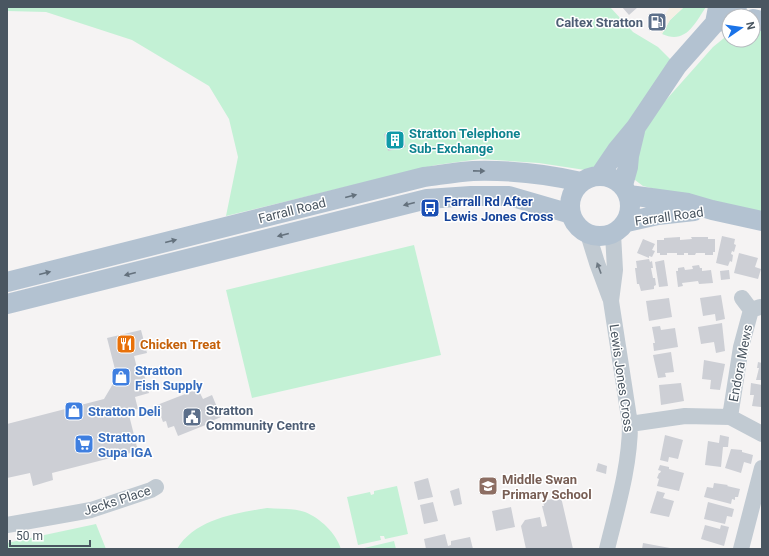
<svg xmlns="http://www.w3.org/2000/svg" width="769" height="556" viewBox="0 0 769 556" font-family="Roboto,sans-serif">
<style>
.green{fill:#c3f1d5}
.sand{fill:#f5f0e5}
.building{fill:#cdcfd5}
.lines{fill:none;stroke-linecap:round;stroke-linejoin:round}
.minor{stroke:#c1cad2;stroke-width:16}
.major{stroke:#b3c2d1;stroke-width:20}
.oneway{fill:#64717d}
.oneway2{fill:#6e7983}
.labels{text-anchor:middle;stroke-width:3;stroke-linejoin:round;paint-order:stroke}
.service-label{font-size:13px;font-weight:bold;fill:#4e5e75;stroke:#fff;text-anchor:end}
.culture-label{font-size:13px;font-weight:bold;fill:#0d838f;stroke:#fff;text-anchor:start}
.transit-label{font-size:13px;font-weight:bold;fill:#164399;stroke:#fff;text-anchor:start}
.street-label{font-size:13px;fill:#4a5661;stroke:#fff}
.food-label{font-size:13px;font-weight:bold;fill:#c56008;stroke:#fff;text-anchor:start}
.shop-label{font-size:13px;font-weight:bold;fill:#366cbe;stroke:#fff;text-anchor:start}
.education-label{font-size:13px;font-weight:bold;fill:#785e54;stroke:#fff;text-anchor:start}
</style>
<rect width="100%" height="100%" fill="#f5f3f3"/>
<path class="green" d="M7,7h603l23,25 25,15 19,19 -82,101 -10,3 -46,-7 -59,-4 -44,6 -210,51 12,-59 -9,-38 -20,-33 -77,-46 -86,-28 -39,-1z
M684,7h22c-11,16 -20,38 -44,27l8,-14z
M753,29l9,1v186l-119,-30 -12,-9 1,-13 18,-46 63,-71 16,-13v6h24z
M414,245l27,110 -189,43 -26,-108z
M397,486l11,48 -23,5 -1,-3h-4l1,4 -23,5 -11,-48 23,-5 1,3 3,-1v-3z
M267,508c12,1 26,0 38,4 15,6 31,21 36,37h-164c18,-30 59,-36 90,-41z
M96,524l10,25h-99v-6z
M394,541l2,8h-36z"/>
<path class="sand" d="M670,7h14l-14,13 -8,14 -5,-5 2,-6z"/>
<path class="building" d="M622,7h16l-9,8z
M402,130l4,17 -18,4 -4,-17z
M722,236l13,3 -1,5 2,1 -2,7 -2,-1 -1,3 2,1 -1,7 -2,-1 -2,5 -12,-3z
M680,237v3l12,-1 -1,-2h17v2h7v13h-2v3h-8v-2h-9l-1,2h-7v-2h-4v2h-7v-2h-10v2h-7v-2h-3v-13h7v-2z
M643,239l12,5 -3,6 3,1 -3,6 -3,-1v2l-12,-5z
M739,253l19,5 -3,9 6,2 -3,10 -24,-6z
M649,259l1,3 2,-1 1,7h-2l2,10h2l1,7 -2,1v3l-13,2 -2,-7h-2l-2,-16h2l-1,-7z
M664,260l4,26 -9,1 -4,-25z
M699,265l1,3h2v3l9,-1 2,13 -14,1 -1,-3 -16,2 1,3 -5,1 -2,-16h2v-3l6,-1 1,3 8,-1 -1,-3z
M729,270l1,9 -9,1 -1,-9z
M721,295l4,24 -9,2 -1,-7 -12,2 -3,-18z
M669,298l3,19 -23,4 -3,-20z
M722,323l3,28 -9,2 -2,-11 -13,2 -3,-17z
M660,326l1,4 14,-2 3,19 -24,4 -1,-8h2l-3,-16z
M141,330l6,23 -13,3 5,20 5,-2 5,19 -14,4 3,12 -10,2 10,40 -86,22 1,7 -20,6 -3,-13 -23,5v-54l97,-25 13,-22 -10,-39z
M671,352l3,20 -9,1 1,4 -8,1 -5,-23z
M704,360l21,4 -5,26 -10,-1 1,-9 -9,-1z
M758,362l4,1v17h-6l3,-12h-2z
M681,383l3,18 -23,4 -2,-20z
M751,383l11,2 -1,22 -9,-1 2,-11h-4z
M198,389l5,10 9,-4 9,22 -7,3 1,3 -7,2v-1l-30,12 -4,-10 -6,2 -2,-7 -3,1 -6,-17z
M665,435l18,5 -5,19 -9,-2 -1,5 -8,-2z
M720,435l9,2 -1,10h-5l-2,20 -16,-2 3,-24 11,2z
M731,449l11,1v2l11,3 -2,9 -7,-2 -3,11 -16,-5z
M598,463l9,3 -1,8 -10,-3z
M660,465l9,2v2l15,4 -5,18 -22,-5 2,-7 -2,-1 2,-5h1l1,-2 -3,-1z
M428,478l5,19 -15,3 -4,-18z
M714,483l14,2 -1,1 13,3 -2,8h-3v3l-3,-1 -1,5 -27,-7 3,-10 6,1z
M459,488l3,16 -8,2 -4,-15z
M657,491l8,2 -2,5 11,3 -5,16 -19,-4z
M561,497l12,52h-47l-5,-23 4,-6 15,-3 2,10 5,-1 -5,-20h2l-1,-5z
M433,502l5,19 -14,3 -4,-19z
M708,502l26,7 -2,8 -5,-1 -2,8 -21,-5z
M511,507l4,20 -19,4 -4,-20z
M705,525l15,4 1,-4 8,2 -5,19 -23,-7z
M445,534l3,12 3,-1v-4l19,-4 3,12h-47l-2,-10z
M643,543l27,5v1h-28z"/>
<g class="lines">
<path class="minor" d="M588,234l9,29 13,35
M742,298l9,12 9,-3
M730,417l11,-70 10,-37
M630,424l55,-8 45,1 32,17
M7,525l84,-15 60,-20 5,-3
M607,549c10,-41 23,-83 23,-125l-19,-123 4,-31 -2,-36
M741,549l21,-81"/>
<path class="major" d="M753,19l9,2
M715,23l9,-3 13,-13
M600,175l17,-25 19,-23 41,-61 38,-43 3,-16
M570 206a30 30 0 1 1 60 0a30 30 0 1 1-60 0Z
M623,185l5,-18 1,-11 6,-25
M629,195l59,8 24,7 50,11
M627,222l31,-7 36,-4
M7,282l417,-105c16,-2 33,-5 49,-6 36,-1 74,3 108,11
M7,304l420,-105 44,-3h38l62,18"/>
</g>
<defs><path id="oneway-solid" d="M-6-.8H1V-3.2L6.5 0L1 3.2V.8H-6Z"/></defs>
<g class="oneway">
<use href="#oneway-solid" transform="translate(479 171) rotate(1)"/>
<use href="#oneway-solid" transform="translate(351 196) rotate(-14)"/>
<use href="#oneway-solid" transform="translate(409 204) rotate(166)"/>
<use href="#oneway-solid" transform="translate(283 235) rotate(166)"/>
<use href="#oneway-solid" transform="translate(171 241) rotate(-14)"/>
<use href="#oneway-solid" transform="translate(45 273) rotate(-14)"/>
<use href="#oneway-solid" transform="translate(130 274) rotate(166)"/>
</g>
<use class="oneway2" href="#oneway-solid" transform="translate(599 268) rotate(-110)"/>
<defs>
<g id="fuel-square" transform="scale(1)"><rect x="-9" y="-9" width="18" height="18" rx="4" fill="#5c6f8a" stroke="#fff"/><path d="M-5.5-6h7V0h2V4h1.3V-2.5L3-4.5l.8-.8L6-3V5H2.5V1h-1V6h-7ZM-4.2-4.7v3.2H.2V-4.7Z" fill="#fff"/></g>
<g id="building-square" transform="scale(1)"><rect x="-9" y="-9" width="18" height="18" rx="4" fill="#0f9aa8" stroke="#fff"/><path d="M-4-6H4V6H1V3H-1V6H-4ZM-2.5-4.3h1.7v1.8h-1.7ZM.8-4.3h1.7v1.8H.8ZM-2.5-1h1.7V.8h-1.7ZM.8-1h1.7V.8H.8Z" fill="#fff"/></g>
<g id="bus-square" transform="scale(1)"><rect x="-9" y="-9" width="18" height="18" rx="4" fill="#1a4fb4" stroke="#fff"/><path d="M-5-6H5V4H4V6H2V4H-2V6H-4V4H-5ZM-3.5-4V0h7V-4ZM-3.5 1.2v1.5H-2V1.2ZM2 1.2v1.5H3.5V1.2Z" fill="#fff"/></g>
<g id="restaurant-square" transform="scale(1)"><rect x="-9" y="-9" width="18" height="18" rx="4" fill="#e8710a" stroke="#fff"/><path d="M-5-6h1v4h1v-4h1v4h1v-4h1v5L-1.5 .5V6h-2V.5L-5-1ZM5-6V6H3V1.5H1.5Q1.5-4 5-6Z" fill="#fff"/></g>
<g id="shop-square" transform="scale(1)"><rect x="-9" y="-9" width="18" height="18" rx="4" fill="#3f7fe0" stroke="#fff"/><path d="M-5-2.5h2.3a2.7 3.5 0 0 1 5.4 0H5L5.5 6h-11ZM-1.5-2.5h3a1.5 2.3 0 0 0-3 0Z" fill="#fff"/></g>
<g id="civic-square" transform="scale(1)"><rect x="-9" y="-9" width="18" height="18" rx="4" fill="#5c6f8a" stroke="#fff"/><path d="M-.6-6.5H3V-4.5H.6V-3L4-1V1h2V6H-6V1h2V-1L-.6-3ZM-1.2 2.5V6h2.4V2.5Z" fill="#fff"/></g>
<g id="supermarket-square" transform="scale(1)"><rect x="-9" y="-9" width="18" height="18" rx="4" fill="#3f7fe0" stroke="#fff"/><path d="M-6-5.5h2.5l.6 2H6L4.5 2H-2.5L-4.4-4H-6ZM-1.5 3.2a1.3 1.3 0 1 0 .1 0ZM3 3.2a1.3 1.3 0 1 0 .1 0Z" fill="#fff"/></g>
<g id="school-square" transform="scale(1)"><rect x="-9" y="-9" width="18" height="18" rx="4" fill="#8d6e63" stroke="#fff"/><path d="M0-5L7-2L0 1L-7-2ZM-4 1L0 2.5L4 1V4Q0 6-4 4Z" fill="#fff"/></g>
</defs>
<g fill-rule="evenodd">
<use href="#fuel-square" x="657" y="22"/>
<use href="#building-square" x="395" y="140"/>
<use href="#bus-square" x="430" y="208"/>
<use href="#restaurant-square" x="126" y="344"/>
<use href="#shop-square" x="121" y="377"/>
<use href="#shop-square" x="74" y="411"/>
<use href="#civic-square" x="192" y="417"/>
<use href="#supermarket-square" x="84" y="444"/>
<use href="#school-square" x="488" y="486"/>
</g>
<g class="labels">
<g class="service-label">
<text x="643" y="27">Caltex Stratton</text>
<text x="206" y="415" text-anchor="start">Stratton<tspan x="206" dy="15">Community Centre</tspan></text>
</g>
<g class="culture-label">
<text x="409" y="138">Stratton Telephone<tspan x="409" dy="15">Sub-Exchange</tspan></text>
</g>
<g class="transit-label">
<text x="444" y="206">Farrall Rd After<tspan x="444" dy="15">Lewis Jones Cross</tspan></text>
</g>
<g class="street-label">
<text transform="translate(292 210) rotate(-14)" y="5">Farrall Road</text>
<text transform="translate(669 216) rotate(-8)" y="5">Farrall Road</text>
<text transform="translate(740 363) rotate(-79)" y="5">Endora Mews</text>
<text transform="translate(622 378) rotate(82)" y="5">Lewis Jones Cross</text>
<text transform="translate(117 500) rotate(-18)" y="5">Jecks Place</text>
</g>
<g class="food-label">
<text x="140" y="349">Chicken Treat</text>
</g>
<g class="shop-label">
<text x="135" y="375">Stratton<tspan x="135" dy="15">Fish Supply</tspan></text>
<text x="88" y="416">Stratton Deli</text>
<text x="98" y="442">Stratton<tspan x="98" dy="15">Supa IGA</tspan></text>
</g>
<g class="education-label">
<text x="502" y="484">Middle Swan<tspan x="502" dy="15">Primary School</tspan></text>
</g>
</g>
<rect width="769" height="556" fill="none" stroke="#4a5661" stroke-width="16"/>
<g transform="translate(741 28) rotate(77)"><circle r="19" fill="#ffffff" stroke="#b7bbc0"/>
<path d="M0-3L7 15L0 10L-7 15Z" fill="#1a73e8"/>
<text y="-6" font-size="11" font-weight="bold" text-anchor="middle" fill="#4a5661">N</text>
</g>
<path d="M10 540v6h80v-6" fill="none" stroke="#4a5661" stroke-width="2"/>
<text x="16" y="540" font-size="12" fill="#4a5661" stroke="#ffffff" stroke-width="3" paint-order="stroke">50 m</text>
</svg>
